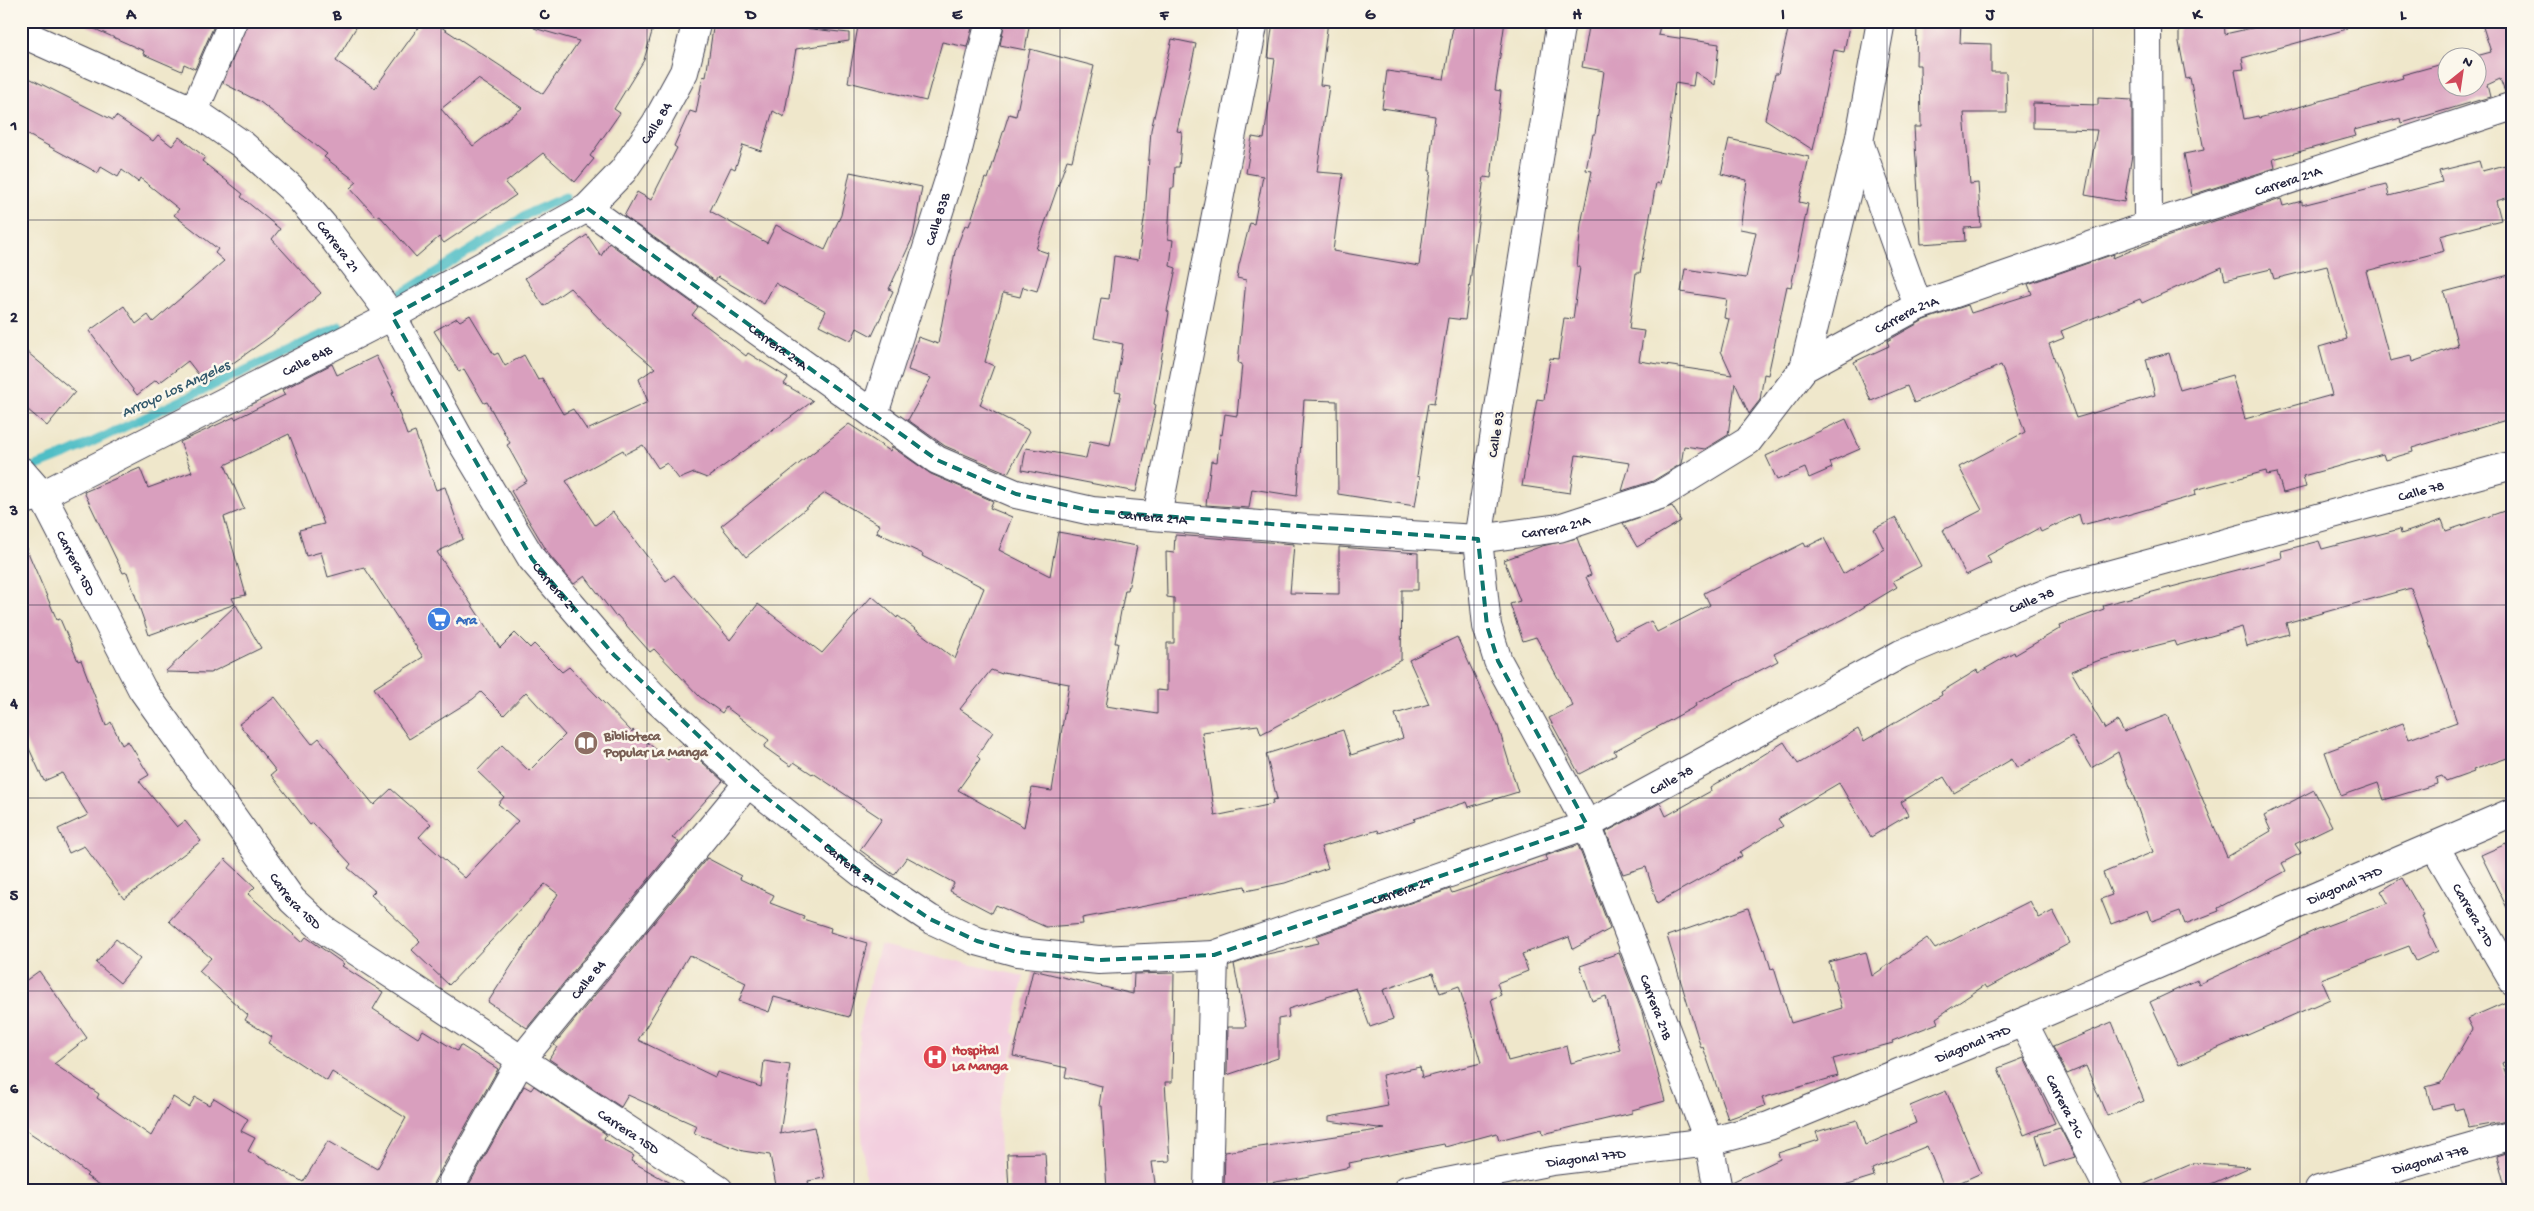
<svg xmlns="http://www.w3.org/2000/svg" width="2534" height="1211" viewBox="0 0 2534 1211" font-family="'Gochi Hand',sans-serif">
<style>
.built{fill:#f3cfdf}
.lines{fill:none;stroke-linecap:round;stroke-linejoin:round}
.stream{stroke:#50bec6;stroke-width:9}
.building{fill:#d99fbe;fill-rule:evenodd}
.minor-casing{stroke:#414051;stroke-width:30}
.minor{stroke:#fff;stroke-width:28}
.marked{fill:none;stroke:#0f766e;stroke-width:4;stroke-dasharray:10 6;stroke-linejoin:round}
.grid{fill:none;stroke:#22223b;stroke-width:1;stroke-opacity:0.55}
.labels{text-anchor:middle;stroke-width:5;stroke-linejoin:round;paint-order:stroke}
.street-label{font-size:14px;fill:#22223b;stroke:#fbf7ec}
.shop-label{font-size:14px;font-weight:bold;fill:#366cbe;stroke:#fbf7ec;text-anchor:start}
.education-label{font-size:14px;font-weight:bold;fill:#785e54;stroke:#fbf7ec;text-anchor:start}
.health-label{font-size:14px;font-weight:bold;fill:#be3a42;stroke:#fbf7ec;text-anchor:start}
.water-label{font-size:15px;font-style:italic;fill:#32596c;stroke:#fbf7ec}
.neatline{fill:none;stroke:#22223b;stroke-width:2}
.grid-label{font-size:16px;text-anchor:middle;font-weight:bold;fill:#22223b}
</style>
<rect width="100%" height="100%" fill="#fbf7ec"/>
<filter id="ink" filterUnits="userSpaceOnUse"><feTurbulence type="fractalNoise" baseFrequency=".02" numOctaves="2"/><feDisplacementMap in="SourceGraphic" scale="10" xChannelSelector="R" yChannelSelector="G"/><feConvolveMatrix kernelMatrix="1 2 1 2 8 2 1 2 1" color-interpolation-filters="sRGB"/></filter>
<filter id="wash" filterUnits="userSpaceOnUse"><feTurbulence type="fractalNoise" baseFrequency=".0096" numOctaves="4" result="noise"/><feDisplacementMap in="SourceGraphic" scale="20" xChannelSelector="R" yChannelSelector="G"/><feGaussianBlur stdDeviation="1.12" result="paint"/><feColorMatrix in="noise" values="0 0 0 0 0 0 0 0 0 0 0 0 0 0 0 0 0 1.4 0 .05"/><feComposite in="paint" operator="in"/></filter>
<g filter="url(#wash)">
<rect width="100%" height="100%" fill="#efe7cb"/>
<path class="built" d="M880,945l144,31 -12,56 4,4 -18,77 4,77h-136l-8,-112 2,-57z"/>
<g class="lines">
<path class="stream" d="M390,301l141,-89 34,-15
M26,470l43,-17 271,-127"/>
</g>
<g id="blocks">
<path class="building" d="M77,21h139l-21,48 -11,-5 -2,7 -39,-17 1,-3z
M248,21h112l-24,40 39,27 48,-67h9l111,73 36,-53 -45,-13 1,-7h120l-11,39 -30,49 6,4 -30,43 4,3 -19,23 -32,-29 -38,30 11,12 -72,48 -5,-6 -23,20 -37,-42 -3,2 -26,-29 7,-6 -33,-25 3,-3 -67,-52 -37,-19zM478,79l44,29 -49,38 -32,-37z
M714,21l43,5v-3l92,10v8l-53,8 -12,68 -11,-6 -12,40 -18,-6 -8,24 -4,-2 -21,44 57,32 9,-18 49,25 16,-35 9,-43 72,15 -9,50 -24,52 4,2 -21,45 -15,-8 -6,13 -32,-16 7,-14 -51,-28 -11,21 -46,-27 -3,4 -91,-65 13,-24 14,8 26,-52 -3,-2 16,-35 6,2 7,-37 3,1z
M859,21h115l-7,26 -25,-5 -16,59 -78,-19z
M1005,21h25l-5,29 -25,-5z
M1273,21h55l-8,64 9,1 -12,86 26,2 -10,77 86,15 12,-95h-2l6,-55 -53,-8 5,-37 57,8 10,-58h51l-10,69 6,1 -10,87 -7,-1 -19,143 -17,-2 -14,86 -6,-1 -11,73 3,1 -5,29 -77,-12 -1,-93 -33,-1 -7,96 -45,-7 -3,19 -43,-3 5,-44 6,1 3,-28 2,1 3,-21 12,2 5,-52 -4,-1 8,-83 -9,-2 2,-13 11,-42 4,1 9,-48 -17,-3 6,-36 12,2 11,-80 -7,-1z
M1590,21h71l-3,14 61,9 -4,41 -20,-13 -2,14 -18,-3 -8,66 -7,35 -4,-1 -16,90h-4l-7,56 15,2 -5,30 93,14 -11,-24 8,-32 -5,-1 3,-19 -46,-7 4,-23 61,9 10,-46 -16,-3 7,-49 -26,-6 8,-35 80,18 -10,45 9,2 -17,83 -4,-1 -19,89 -4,-1 -4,26 -11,14 -14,-31 -7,52 -23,14 -21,-3 -3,18 -28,17 -31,10 8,-28 -54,-8 -6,38 -48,-7 15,-87 7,1 6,-42 8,1 6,-41 9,1 7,-52h-3l4,-43 11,-53 -6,-1 7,-36h2l9,-63 -22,-4z
M1790,21h60l-6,31 -10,-2 -21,100 -48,-31 10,-45h3z
M1917,21h44l-1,22 31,1v28h15l1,41h-43l6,71 8,-1 3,44 -17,1 1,13 -44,3 -7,-117h7l-1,-62h-4z
M2179,21h45l1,13 58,-13h63l1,8 -105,29 2,11 -9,1 9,49 14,-3 1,2 144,-40 -1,-3 44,-12v25h30v-30h-7l22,-6 -8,-25 18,-6h6l6,19v51l-8,1 -5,-13 -13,6 3,12 -88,26 -1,-5 -47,12 2,6 -83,23 2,9 -83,27 -8,-41 20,-4 -14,-72 -4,1 -7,-37z
M1172,39l24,5 -19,87 5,1 -3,35h-4l-1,21h-3l-3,51 5,1 -3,26 6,2 -9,43 2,1 -15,92 2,1 -20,87 -114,-22 4,-22 60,10 4,-17 20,4 11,-53 -6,-1 8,-47 -29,-6 7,-40 8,1 5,-43 24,4 7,-47 6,-83z
M1030,49l64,17 -22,95 -5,-1 -31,89 12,4 -11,38 -14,-4 -3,10 -17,-4 -18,69 9,4 -14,39 50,26 -22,42 -63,-27 -37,-26 23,-42 -23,-8 10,-33 20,7 17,-92 10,-27 4,1 16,-48 3,1 21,-65 7,2z
M21,74l92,46 3,-4 37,25 5,-6 14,11 7,-9 26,20 -3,4 41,33 -2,3 39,32 -8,10 49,54 -50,43 -66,47 -17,-22 -29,22 -3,-3 -19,15 -48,-64 35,-25 12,18 12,-9 5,7 71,-61 -9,-8 3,-4 -44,-34 5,-6 -39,-31 -2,4 -16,-12 -4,7 -17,-10 -3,6 -77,-42z
M2098,98l34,2v55l-8,47 -39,-7 12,-65 -64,-2v-25l65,2z
M2479,161l3,10 31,-8v33l-17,5 5,19 -61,16 4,15 -78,20 24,90 21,-5 1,6 46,-16 -14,-54 69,-18v144l-101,30 1,4 -28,8 -2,-6 -80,22 3,11 -23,6 -6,-20 -10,2 -1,-4 -71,19 1,5 -86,25 -1,-2 -27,7 -3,-11 -38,18 -2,-4 -52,28 4,7 -25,12 -23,-45 39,-20 -23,-43 66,-35 -24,-67 -87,38 -7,-17 -36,15 -17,-39 35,-16 -2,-5 37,-21 44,-15 3,8 61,-19 -4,-10 86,-30 -1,4 44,-18 124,-41 2,7 19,-5v4l84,-21 3,12 53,-14 -3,-11zM2327,266l20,73 -28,8 13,48 -87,24 -13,-44 -52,15 -11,-37 -23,6 9,36 -79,23 -27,-74 15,-6 -3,-7 79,-32 2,4 80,-36 3,13 46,-11 3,10z
M587,235l14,21 8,-13 89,64 -6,8 54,41 2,-3 40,25 -4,6 29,17 -106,77 -13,-5 -15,6 -12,-16 -9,5 -15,-23 -18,9 -2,-4 -57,31 29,44 18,-13 53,69 8,-6 56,65 28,-36 64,49 50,-57 25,22 1,-2 57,43 29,-71 -62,-32 1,-2 -47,-22 4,-7 -55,-32 -79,64 -25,-31 128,-102 41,27 2,-4 39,27 62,27 -3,7 22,9 -13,33 51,26 8,-44 79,14 -9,44h-3l-10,53h3l-12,63 51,8v-24l10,1v-48h7v-45l-7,-1 -1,-45 8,1 1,-18 119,9 -4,49 49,1v-47l79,6v37h-16l-1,70 -140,74 -3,-9 -56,7 13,84 58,-12 -1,-4 5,-1 -11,-45 77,-24 8,25 52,-17 -8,-24 34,-10 -20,-44 48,-23 41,89 20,66 -49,15 -2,-5 -53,17 1,2 -36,12 -1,-3 -57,17 7,21 -43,15 -39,8 -1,-5 -68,13v1l-95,18 1,6 -37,3 -50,-22 -4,8 -42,-22 4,-8 -47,-26 -13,18 -34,-25 22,-31 -69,-46 -1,1 -18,-12 -3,4 -27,-19 5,-7 -43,-33 -4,6 -22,-16 -46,-48 -4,3 -33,-37 -2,1 -30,-40 -11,8 -24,-28 -39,-65 16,-10 -20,-36 3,-2 -23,-41 -3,1 -20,-34 -5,3 -25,-41 23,-13 3,3 10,-6 24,40 4,-2 7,13 19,-11 14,25 4,-2 21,36 10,-5 14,21 61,-28 -9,-23 16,-11 -44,-37 -41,-43 -26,18 -19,-28zM991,670l11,4 1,-2 66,12 -17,107 -20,-3 -8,39 -66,-37 22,-31 -3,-3 16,-24 -33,-23z
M21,347l54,45 -28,34 -26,-22z
M376,356l18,36 -2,1 15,42 8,-3 21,58 9,-3 18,52 -26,13 63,96 15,-15 15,15 4,-4 28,28 7,-5 63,65 1,-2 35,30 14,-16 41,37 -51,57 7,4 -152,186 -39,-26 70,-108 -13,-10 -96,101 -37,-35 8,-9 -49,-46 4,-4 -27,-23 3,-4 -38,-41 -3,2 -39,-50 5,-4 -37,-47 36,-27 37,47 7,-6 55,67 17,-16 40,35 -12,13 46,41 53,-57 -20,-17 6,-7 -27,-26 25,-26 27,26 36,-36 -39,-43 -22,23 -23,-23 -8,7 -64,40 -35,-51 49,-31 -59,-90 -36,10 -7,-25 -15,4 -7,-26 25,-6 -35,-90 -64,31 19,44 -20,8 22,78 -14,3 3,6 -86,31 -22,-63 -4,1 -39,-81 56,-24 8,20 44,-16 -12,-30 54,-25 1,2 50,-24 -3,-5 50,-26 5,11z
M1846,419l14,30 -30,13 2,6 -23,10 -4,-10 -28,12 -11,-24z
M1672,506l9,15 -44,26 -14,-24z
M2513,508v248l-40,14 1,2 -28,10 -4,-6 -6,2 1,6 -53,16 -6,-17 -37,13 -16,-44 78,-29 6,16 48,-17 -46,-134 -125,35 3,11 -42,12 -5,-19 -66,19 -2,-5 -74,19 -29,11 34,58 13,-8 6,11 43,-17 60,142 44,-26 -7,-15 50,-26 18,36 -37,18 6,9 -19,10 4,8 -68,37 1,3 -34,13 -5,-13 -28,10 -4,-11 -37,14 -10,-25 11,-4 -9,-22 50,-21 -35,-100 -27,16 -19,-32 -55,32 -5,-9 -58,34 -10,-16 -43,25 7,13 -37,22 -32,-54 -61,36 5,7 -43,26 2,4 -85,47 -11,-36 -23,7 -17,-42 54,-29 6,13 45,-25 -1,-3 74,-46 14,22 60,-35 6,12 78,-46 -1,-3 36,-22 1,3 36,-21 1,3 46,-27 -1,-3 44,-16 -1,-4 179,-47 -1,-7 38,-10 3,8 78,-20 1,5 41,-14 4,11z
M1896,518l25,48 -28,15 4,6 -53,32 -70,35 4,7 -83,43 1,2 -82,45 2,4 -37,19 -30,-56 24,-12 -37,-69 -13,4 -13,-37 10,-3 -16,-41 38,-14 35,-8 14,37 -5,2 30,62 35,-18 6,11 53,-27 -6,-12 100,-50 2,4 18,-9 19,36 41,-25 -10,-20z
M21,536l36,84 3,-1 18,42 3,-1 25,66 5,-4 11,23 6,-4 21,34 -10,6 38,46 8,-6 16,20 -77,58 -40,-53 -15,7 -11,-24 30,-14 -26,-42 -18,8 -23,-50z
M236,605l25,43 -51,25 -45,-1z
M2506,844l7,14v62l-32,-65z
M1578,845l32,84 -37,20 -4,-12 -47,17 6,17 -31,12 4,12 -10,4 17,62 59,-15 4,17 49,-13 -14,-54 -14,5 -12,-35 39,-13 23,59 23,89 -33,9v3l-89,21 -1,-5 -43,11 -2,-7 -52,14 -1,-3 -95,19 1,4 -55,12 -71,11 1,-38 160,-23 -56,-8v-4l59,-11 -6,-31 38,-8 2,11 59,-15 -22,-77 -19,7 -7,-20 -50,17 10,29 -23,8 -14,-39 -68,21 1,8 -11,2v39l-51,17 1,-48h18l-12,-63 24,-8 61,-13 -3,-7 134,-47 2,4 49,-17 46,-16 -2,-4z
M707,858l34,18 -1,3 34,16 -4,8 34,13 -1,3 28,9 -1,4 37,11 -18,74 -75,-20 -5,15 -30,-11 7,-18 -57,-28 -51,85 77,37 2,-5 44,15 3,-26 26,4 -10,69 34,-7 11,51 -17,3 2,9h-33l-7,-35 -27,-4 -49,-18 3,-7 -69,-31 -7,12 -72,-48 8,-12 -3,-2z
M225,859l30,28 -7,7 54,48 4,-5 38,27 -2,2 41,26 -10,17 45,29 5,-8 34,21 3,-6 38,24 -64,113 -2,8h-324l-22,-14 2,-2 -23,-18 -44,-29v-143l18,-13 48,67 -33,26 45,30 -2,4 54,38 22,-39 16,10 6,-10 14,8 5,-7 34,21 -7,12 14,7 -7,13 55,31 25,-41 49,28 29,-51 -74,-46 -5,9 -59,-38 4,-6 -27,-17 3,-5 -49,-44 12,-13 -42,-37z
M2402,878l22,38 -2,1 16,34 -22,10 -7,-15 -88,33 9,20 -151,66 -29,-63 47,-22 2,4 119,-55 70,-26 -7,-12z
M2030,901l9,17 14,-7 17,32 -83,45 -2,-3 -49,33 2,5 -46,18 1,2 -60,16 5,17 -76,22 3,8 -37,13 -25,-72 -2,1 -34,-112 81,-28 15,42 2,-1 6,20 3,-1 17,55 51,-15 -13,-46 37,-10 6,24 55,-38 8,11z
M116,939l24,20 -20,24 -24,-20z
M1033,970l100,24 1,-20 40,-1 -2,109h-7l5,79 -18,1 4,28h-49l-5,-84h-3l3,-20 -37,-9 2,-9 -54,-12z
M2513,999v59l-11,5 11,30v27l-44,8 -6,-20 -8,2 -2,-6 -21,5 -6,-22 15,-4 31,-54 -5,-10z
M2112,1022l32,79 -37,15 -21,-50 -19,8 -14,-27z
M2024,1058l31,65 -31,12 -26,-67z
M524,1086l7,4 3,-4 72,48 -2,5 30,17 -3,5 51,29h-216z
M1946,1091l35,82 -36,16 -18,-43 -55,23 2,7 -45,14h-96l-1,-8 48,-23 -2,-6 41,-13 -3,-8 41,-12 8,25 51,-22 -6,-17z
M2060,1128l15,29 -30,9 -9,-31z
M2513,1151v34l-8,1 -8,-30z
M1045,1153l2,37h-38l-2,-36z
M2194,1163l56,4 -53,23h-66z"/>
</g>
</g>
<g filter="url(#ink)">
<use href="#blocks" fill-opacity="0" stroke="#414051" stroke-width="1"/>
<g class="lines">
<g class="minor-casing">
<g id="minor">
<path id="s1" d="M1561,21l-83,518 9,87 11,35 89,164 122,317 9,48"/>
<path d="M2147,21l1,205"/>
<path id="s2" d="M21,33l173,78 49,34 48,43 36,42 65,86 66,120 74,123 82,96 43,45 91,83 115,91 67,45 47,22 40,11 82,8 115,-5 373,-130 314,-171 155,-65 457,-124"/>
<path d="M194,111l39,-90"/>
<path d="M1859,142l59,164"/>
<path id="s3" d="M587,208l350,252 79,34 76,17 215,18 171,10 81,-11 101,-33 88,-54 56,-73 114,-62 230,-80 365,-120"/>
<path d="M1804,368l55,-226 22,-121"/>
<path id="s4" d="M874,414l82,-256 34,-137"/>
<path id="s5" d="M21,471l21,24 100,194 150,211 31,29 396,261"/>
<path id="s6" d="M21,501l21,-6 350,-179 195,-108 36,-37 33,-48 28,-51 13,-51"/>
<path d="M1157,516l97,-495"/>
<path id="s7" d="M2435,847l78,134"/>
<path id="s8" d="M2023,1022l86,168"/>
<path id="s9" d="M448,1190l73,-130 227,-277"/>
<path d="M1208,1190l6,-235"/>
<path id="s10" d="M1407,1190l145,-29 157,-19 60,-16 254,-104 490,-210"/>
<path id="s11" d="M2319,1190l194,-55"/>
</g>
</g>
<use href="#minor" class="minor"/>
</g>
</g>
<path class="marked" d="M587,208l350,252 79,34 76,17 386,28 9,87 11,35 89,164 -373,130 -115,5 -82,-8 -40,-11 -47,-22 -67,-45 -115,-91 -134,-128 -82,-96 -140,-243z"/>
<path class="grid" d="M234,21v1169M441,21v1169M647,21v1169M854,21v1169M1060,21v1169M1267,21v1169M1474,21v1169M1680,21v1169M1887,21v1169M2093,21v1169M2300,21v1169M21,220h2492M21,413h2492M21,605h2492M21,798h2492M21,991h2492"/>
<defs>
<g id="supermarket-disc" transform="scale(1.25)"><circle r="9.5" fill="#3f7fe0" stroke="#fbf7ec"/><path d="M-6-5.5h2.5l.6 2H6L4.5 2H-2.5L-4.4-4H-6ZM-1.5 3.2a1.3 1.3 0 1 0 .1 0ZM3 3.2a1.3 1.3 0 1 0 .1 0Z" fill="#fff"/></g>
<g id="library-disc" transform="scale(1.25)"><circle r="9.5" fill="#8d6e63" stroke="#fbf7ec"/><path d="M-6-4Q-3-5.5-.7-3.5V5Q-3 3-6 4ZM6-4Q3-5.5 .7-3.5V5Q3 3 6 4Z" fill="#fff"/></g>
<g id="hospital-disc" transform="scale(1.25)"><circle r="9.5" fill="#e0444e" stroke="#fbf7ec"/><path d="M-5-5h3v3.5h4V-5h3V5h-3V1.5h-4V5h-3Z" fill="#fff"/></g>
</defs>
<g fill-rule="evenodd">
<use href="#supermarket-disc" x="439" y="619"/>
<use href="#library-disc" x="586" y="743"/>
<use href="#hospital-disc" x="935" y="1057"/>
</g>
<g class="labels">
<g class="street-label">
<text dy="5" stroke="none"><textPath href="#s6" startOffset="748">Calle 84</textPath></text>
<text dy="5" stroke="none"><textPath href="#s3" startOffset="1886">Carrera 21A</textPath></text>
<text dy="5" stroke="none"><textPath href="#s4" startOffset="205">Calle 83B</textPath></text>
<text dy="5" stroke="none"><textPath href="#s2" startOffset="389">Carrera 21</textPath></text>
<text dy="5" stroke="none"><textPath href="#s3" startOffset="1481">Carrera 21A</textPath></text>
<text dy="5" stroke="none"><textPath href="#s3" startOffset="236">Carrera 21A</textPath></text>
<text dy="5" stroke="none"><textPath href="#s6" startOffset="319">Calle 84B</textPath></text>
<text transform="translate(1495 434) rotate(-81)" y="5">Calle 83</text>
<text dy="5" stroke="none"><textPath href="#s2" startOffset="2886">Calle 78</textPath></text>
<text dy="5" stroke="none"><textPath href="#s3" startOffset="656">Carrera 21A</textPath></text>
<text dy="5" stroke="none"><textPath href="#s3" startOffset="1061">Carrera 21A</textPath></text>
<text dy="5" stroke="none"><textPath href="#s5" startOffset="108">Carrera 15D</textPath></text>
<text dy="5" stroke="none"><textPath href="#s2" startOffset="794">Carrera 21</textPath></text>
<text dy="5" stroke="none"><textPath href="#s2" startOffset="2481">Calle 78</textPath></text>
<text dy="5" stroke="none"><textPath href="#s2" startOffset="2078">Calle 78</textPath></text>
<text dy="5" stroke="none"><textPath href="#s2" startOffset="1199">Carrera 21</textPath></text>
<text dy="5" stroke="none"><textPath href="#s10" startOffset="992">Diagonal 77D</textPath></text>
<text dy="5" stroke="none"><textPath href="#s2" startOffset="1785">Carrera 21</textPath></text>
<text dy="5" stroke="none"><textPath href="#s5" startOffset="512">Carrera 15D</textPath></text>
<text dy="5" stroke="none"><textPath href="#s7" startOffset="78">Carrera 21D</textPath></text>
<text dy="5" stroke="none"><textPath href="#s9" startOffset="254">Calle 84</textPath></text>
<text dy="5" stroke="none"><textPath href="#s1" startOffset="1030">Carrera 21B</textPath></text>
<text dy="5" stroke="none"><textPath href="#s10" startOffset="588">Diagonal 77D</textPath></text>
<text dy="5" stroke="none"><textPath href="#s8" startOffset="94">Carrera 21C</textPath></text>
<text dy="5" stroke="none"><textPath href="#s5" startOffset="918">Carrera 15D</textPath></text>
<text dy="5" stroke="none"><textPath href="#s10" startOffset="182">Diagonal 77D</textPath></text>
<text dy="5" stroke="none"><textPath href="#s11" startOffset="115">Diagonal 77B</textPath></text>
</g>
<g class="shop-label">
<text x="456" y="624">Ara</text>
</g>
<g class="education-label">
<text x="604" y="740">Biblioteca<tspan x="604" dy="16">Popular La Manga</tspan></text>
</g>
<g class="health-label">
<text x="952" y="1054">Hospital<tspan x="952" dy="16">La Manga</tspan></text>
</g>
<g class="water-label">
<text transform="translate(175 388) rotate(-25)" y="5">Arroyo Los Angeles</text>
</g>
</g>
<rect width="2534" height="1211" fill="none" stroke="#fbf7ec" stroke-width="55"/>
<g transform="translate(2462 72) rotate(30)"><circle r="24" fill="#fbf7ec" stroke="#a4a2a5"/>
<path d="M0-4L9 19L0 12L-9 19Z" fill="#d1495b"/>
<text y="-8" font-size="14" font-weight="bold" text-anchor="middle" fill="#22223b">N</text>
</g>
<rect x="28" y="28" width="2478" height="1156" class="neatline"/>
<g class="grid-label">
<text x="131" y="19">A</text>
<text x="337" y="19">B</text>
<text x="544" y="19">C</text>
<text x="751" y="19">D</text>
<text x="957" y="19">E</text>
<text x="1164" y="19">F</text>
<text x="1370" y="19">G</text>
<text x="1577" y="19">H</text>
<text x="1783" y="19">I</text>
<text x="1990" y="19">J</text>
<text x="2197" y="19">K</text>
<text x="2403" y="19">L</text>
<text x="14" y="130">1</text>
<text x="14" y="322">2</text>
<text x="14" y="515">3</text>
<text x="14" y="708">4</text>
<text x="14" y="900">5</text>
<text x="14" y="1093">6</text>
</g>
</svg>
